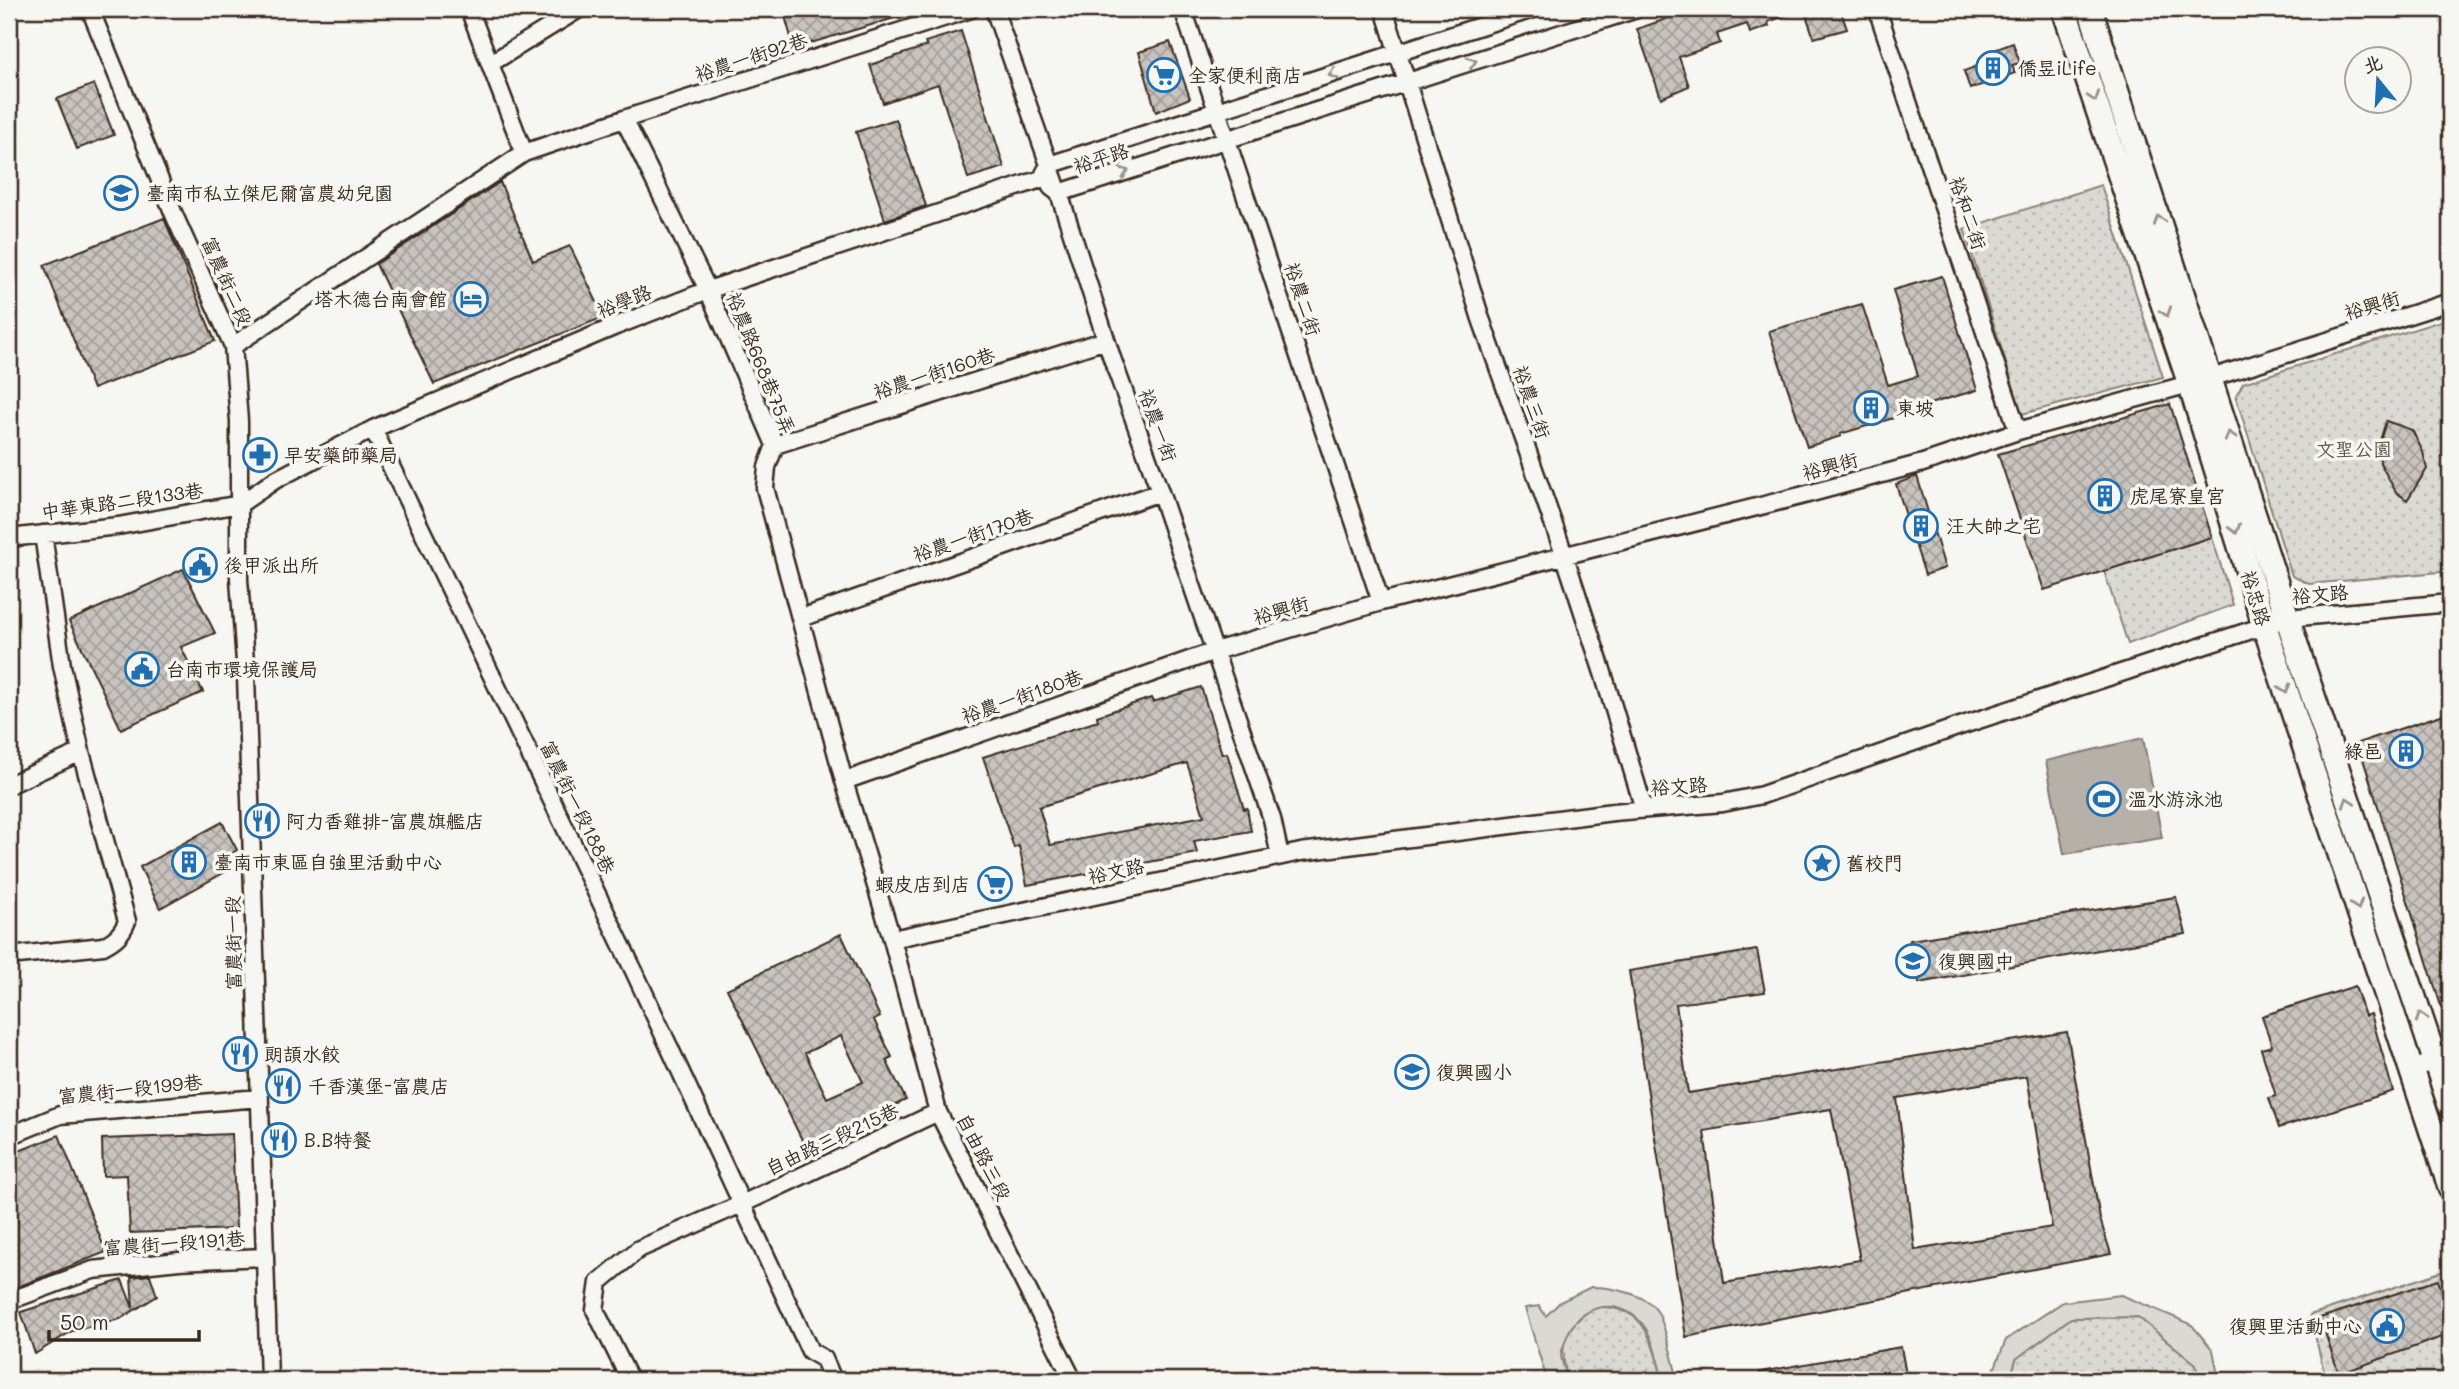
<svg xmlns="http://www.w3.org/2000/svg" width="2459" height="1389" viewBox="0 0 2459 1389" font-family="Mali,'LXGW WenKai TC',sans-serif">
<style>
.green{fill:url(#green-dots);stroke:#8a8278;stroke-width:2}
.pitch{fill:#dad9d3;stroke:#8a8278;stroke-width:2}
.water{fill:#b6b0a9;stroke:#857a71;stroke-width:2}
.building{fill:url(#building-cross-hatch);stroke:#3b2a1e;stroke-width:2;fill-rule:evenodd}
.lines{fill:none;stroke-linecap:round;stroke-linejoin:round}
.street-casing{stroke:#3b2a1e;stroke-width:21}
.secondary-casing{stroke:#3b2a1e;stroke-width:28}
.street{stroke:#f6f6f2;stroke-width:16}
.secondary{stroke:#f6f6f2;stroke-width:23}
.oneway{stroke:#989088}
.labels{text-anchor:middle;stroke-width:7;stroke-linejoin:round;paint-order:stroke}
.street-label{font-size:19px;fill:#3b2a1e;stroke:#f6f6f2}
.poi-label{font-size:19px;fill:#3b2a1e;stroke:#f6f6f2;text-anchor:start}
.park-label{font-size:19px;fill:#63564b;stroke:#f6f6f2}
</style>
<defs>
<pattern id="green-dots" width="8" height="8" patternUnits="userSpaceOnUse" patternTransform="scale(1.75)"><rect width="8" height="8" fill="#dad9d3"/><path d="M2 2h.1M6 6h.1" fill="none" stroke="#bcbab5" stroke-width="1.8" stroke-linecap="round"/></pattern>
<pattern id="building-cross-hatch" width="8" height="8" patternUnits="userSpaceOnUse" patternTransform="scale(1.75)"><rect width="8" height="8" fill="#c8c3be"/><path d="M0 0l8 8M0 8l8-8" fill="none" stroke="#a49f9a"/></pattern>
</defs>
<rect width="100%" height="100%" fill="#f6f6f2"/>
<filter id="ink" filterUnits="userSpaceOnUse"><feTurbulence type="fractalNoise" baseFrequency=".0143" numOctaves="2"/><feDisplacementMap in="SourceGraphic" scale="14" xChannelSelector="R" yChannelSelector="G"/><feConvolveMatrix kernelMatrix="1 2 1 2 8 2 1 2 1" color-interpolation-filters="sRGB"/></filter>
<g filter="url(#ink)">
<path class="green" d="M2101,185l62,192 -141,37 -58,-185z
M2450,318v253l-141,13 -17,-8 -56,-179 7,-14z
M2212,537l21,68 -105,39 -24,-73z
M2450,1269v111h-124l-16,-65z
M1595,1307c52,-2 55,31 68,73h-95c-10,-35 -6,-52 27,-73z
M2138,1317l58,47 3,16h-189l6,-21 55,-41z"/>
<path class="pitch" d="M1591,1287c19,0 54,6 66,24 7,9 17,55 21,69h-15c-5,-16 -8,-37 -17,-51 -22,-34 -67,-28 -80,10 -1,4 -4,10 -5,15 0,8 5,19 7,26h-21l-22,-72 14,-2 7,10 14,-14z
M2121,1295l70,29 22,26 6,30h-20l-3,-16 -58,-47 -67,1 -55,41 -6,21h-20l16,-40 57,-38z"/>
<path class="water" d="M2143,738l19,100 -98,16 -18,-93z"/>
<path class="building" d="M783,9h125v5l-114,34z
M1694,9h105v2l-31,11 1,4 -19,7 -3,-9 -30,10 3,9 -41,14 10,29 -28,12 -24,-69z
M1804,9h36l7,20 -33,9z
M961,31l43,136 -36,11 -30,-94 -55,19 -13,-38 57,-19 -2,-4z
M1170,42l20,56 -34,14 -17,-60z
M2013,43l7,20 -8,2 3,8 -45,16 -6,-18 33,-12 -3,-9z
M94,84l20,51 -37,14 -20,-50z
M896,119l30,87 -41,14 -29,-88z
M500,182l33,79 37,-15 34,71 -170,67 -58,-120z
M164,218l51,123 -122,48 -49,-124z
M1942,276l35,114 -78,23 1,3 -60,18 1,2 -34,11 -38,-116 93,-27 26,81 30,-9 -25,-86z
M2170,404l42,133 -168,53 -46,-136z
M2386,421l26,9 11,22 4,17 -20,31 -11,-8 -16,-29 -1,-19z
M1917,476l28,92 -20,7 -29,-91z
M183,569l32,64 -34,14 22,45 -82,37 -52,-108z
M1201,687l21,67 5,-1 17,56 3,-1 4,23 -57,10 3,12 -170,32 -8,-39 -5,2 -31,-91 115,-36 -1,-5 54,-18 2,4zM1187,763l17,53 -154,29 -11,-38z
M2450,712v313h-3l-89,-282z
M222,822l15,28 -11,7 6,11 -72,40 -20,-41z
M2176,897l10,37 -267,49 -9,-43z
M841,934l39,83 -6,3 18,37 -6,3 20,40 -15,7 5,12 -17,9 -1,-3 -67,33 -84,-169zM841,1036l22,46 -36,16 -22,-45z
M1757,950l8,42 -89,12 12,89 379,-61 33,187 11,35 -425,83 -57,-366zM2027,1076l25,151 -137,23 -18,-152zM1831,1109l29,151 -136,23 -20,-152z
M2355,986l10,30 6,-2 22,77 -114,37 -10,-30 7,-2 -15,-47 11,-3 -10,-30z
M232,1134l4,95 -106,4 -3,-58 -24,1 -1,-37z
M59,1135l47,117 -91,36 -6,-15v-118z
M150,1275l7,21 -37,23 -48,12 -37,23 -14,-42 101,-32 11,28 -2,-31z
M2438,1280l12,35v19l-111,40 -19,-56z
M1901,1347l6,33h-146l-1,-8z"/>
<g class="lines">
<g class="street-casing">
<path id="street" d="M90,9l85,208 58,129 6,75v158l7,97 23,704
M469,9l55,144
M994,9l65,184 53,165 48,134 112,327 8,37
M1183,9l198,593
M1384,9l97,310 83,235 39,119 41,136
M1877,9l141,422
M491,63l88,-54
M624,119l347,-110
M1044,174l5,-9 484,-156
M1051,187l8,6 578,-184
M233,346l291,-193 100,-34 84,171 67,155 -8,22 -2,21 79,293 48,158 46,173 135,268
M373,429l261,542 176,380 14,8 9,21
M775,445l331,-105
M9,538l109,-12 122,-22 35,-24 98,-51 243,-103 92,-36 333,-111
M801,618l359,-126
M844,781l371,-130 166,-49 423,-107 119,-32 95,-32 193,-53 239,-76
M9,785l72,-33 -19,-86 -19,-132
M892,939l409,-87 312,-40 110,-9 39,-8 198,-69 328,-108 162,-15
M9,956l94,-10c12,-6 19,-12 24,-25l-46,-169
M2412,1069l38,-13
M9,1136l51,-21 199,-17
M9,1301l84,-31 86,-9 84,-4
M630,1380l-35,-70 4,-28 40,-33 105,-46 194,-91"/>
</g>
<g class="secondary-casing">
<path id="secondary" d="M2064,9l126,375 74,240 186,563
M2090,9l211,651 149,445"/>
</g>
<use href="#street" class="street"/>
<use href="#secondary" class="secondary"/>
</g>
<defs><path id="oneway-chevron" d="M-2-3.5L2.5 0L-2 3.5" fill="none" stroke-width="1.6" stroke-linecap="round" stroke-linejoin="round" transform="scale(1.75)"/></defs>
<g class="oneway">
<use href="#oneway-chevron" transform="translate(1472 62) rotate(-17)"/>
<use href="#oneway-chevron" transform="translate(1333 74) rotate(162)"/>
<use href="#oneway-chevron" transform="translate(2094 97) rotate(71)"/>
<use href="#oneway-chevron" transform="translate(1124 172) rotate(-18)"/>
<use href="#oneway-chevron" transform="translate(2159 220) rotate(-109)"/>
<use href="#oneway-chevron" transform="translate(2166 312) rotate(71)"/>
<use href="#oneway-chevron" transform="translate(2230 436) rotate(-108)"/>
<use href="#oneway-chevron" transform="translate(2235 529) rotate(73)"/>
<use href="#oneway-chevron" transform="translate(2285 689) rotate(72)"/>
<use href="#oneway-chevron" transform="translate(2348 802) rotate(-109)"/>
<use href="#oneway-chevron" transform="translate(2357 905) rotate(72)"/>
<use href="#oneway-chevron" transform="translate(2421 1017) rotate(-108)"/>
</g>
</g>
<defs>
<g id="building-ring" transform="scale(1.75)"><circle r="9.5" fill="#f6f6f2" stroke="#1f6fb2" stroke-width="1.5"/><path d="M-4-6H4V6H1V3H-1V6H-4ZM-2.5-4.3h1.7v1.8h-1.7ZM.8-4.3h1.7v1.8H.8ZM-2.5-1h1.7V.8h-1.7ZM.8-1h1.7V.8H.8Z" fill="#1f6fb2"/></g>
<g id="supermarket-ring" transform="scale(1.75)"><circle r="9.5" fill="#f6f6f2" stroke="#1f6fb2" stroke-width="1.5"/><path d="M-6-5.5h2.5l.6 2H6L4.5 2H-2.5L-4.4-4H-6ZM-1.5 3.2a1.3 1.3 0 1 0 .1 0ZM3 3.2a1.3 1.3 0 1 0 .1 0Z" fill="#1f6fb2"/></g>
<g id="school-ring" transform="scale(1.75)"><circle r="9.5" fill="#f6f6f2" stroke="#1f6fb2" stroke-width="1.5"/><path d="M0-5L7-2L0 1L-7-2ZM-4 1L0 2.5L4 1V4Q0 6-4 4Z" fill="#1f6fb2"/></g>
<g id="hotel-ring" transform="scale(1.75)"><circle r="9.5" fill="#f6f6f2" stroke="#1f6fb2" stroke-width="1.5"/><path d="M-6-4.5h1.5V1H6V5H4.5V3h-9V5H-6ZM-4 0a1.8 1.8 0 1 1 3.6 0ZM.5 0V-2.5h3Q6-2.5 6 0Z" fill="#1f6fb2"/></g>
<g id="pharmacy-ring" transform="scale(1.75)"><circle r="9.5" fill="#f6f6f2" stroke="#1f6fb2" stroke-width="1.5"/><path d="M-2-6h4v4h4v4h-4v4h-4v-4h-4v-4h4Z" fill="#1f6fb2"/></g>
<g id="civic-ring" transform="scale(1.75)"><circle r="9.5" fill="#f6f6f2" stroke="#1f6fb2" stroke-width="1.5"/><path d="M-.6-6.5H3V-4.5H.6V-3L4-1V1h2V6H-6V1h2V-1L-.6-3ZM-1.2 2.5V6h2.4V2.5Z" fill="#1f6fb2"/></g>
<g id="stadium-ring" transform="scale(1.75)"><circle r="9.5" fill="#f6f6f2" stroke="#1f6fb2" stroke-width="1.5"/><path d="M0-5a6.5 5 0 1 0 0 10a6.5 5 0 1 0 0-10ZM-3.5-1.8h7v3.6h-7Z" fill="#1f6fb2"/></g>
<g id="restaurant-ring" transform="scale(1.75)"><circle r="9.5" fill="#f6f6f2" stroke="#1f6fb2" stroke-width="1.5"/><path d="M-5-6h1v4h1v-4h1v4h1v-4h1v5L-1.5 .5V6h-2V.5L-5-1ZM5-6V6H3V1.5H1.5Q1.5-4 5-6Z" fill="#1f6fb2"/></g>
<g id="sight-ring" transform="scale(1.75)"><circle r="9.5" fill="#f6f6f2" stroke="#1f6fb2" stroke-width="1.5"/><path d="M0-6L1.8-2.2L6-1.7L2.9 1.2L3.7 5.4L0 3.3L-3.7 5.4L-2.9 1.2L-6-1.7L-1.8-2.2Z" fill="#1f6fb2"/></g>
</defs>
<g fill-rule="evenodd">
<use href="#building-ring" x="1993" y="68"/>
<use href="#supermarket-ring" x="1164" y="75"/>
<use href="#school-ring" x="121" y="193"/>
<use href="#hotel-ring" x="471" y="299"/>
<use href="#building-ring" x="1871" y="408"/>
<use href="#pharmacy-ring" x="260" y="455"/>
<use href="#building-ring" x="2105" y="496"/>
<use href="#building-ring" x="1921" y="526"/>
<use href="#civic-ring" x="200" y="565"/>
<use href="#civic-ring" x="142" y="669"/>
<use href="#building-ring" x="2406" y="751"/>
<use href="#stadium-ring" x="2104" y="799"/>
<use href="#restaurant-ring" x="262" y="821"/>
<use href="#building-ring" x="189" y="862"/>
<use href="#sight-ring" x="1822" y="863"/>
<use href="#supermarket-ring" x="995" y="884"/>
<use href="#school-ring" x="1913" y="961"/>
<use href="#restaurant-ring" x="240" y="1054"/>
<use href="#school-ring" x="1412" y="1072"/>
<use href="#restaurant-ring" x="283" y="1086"/>
<use href="#restaurant-ring" x="279" y="1140"/>
<use href="#civic-ring" x="2387" y="1326"/>
</g>
<g class="labels">
<g class="street-label">
<text transform="translate(751 57) rotate(-18)" y="7">裕農一街92巷</text>
<text transform="translate(1101 158) rotate(-18)" y="7">裕平路</text>
<text transform="translate(1968 213) rotate(71)" y="7">裕和二街</text>
<text transform="translate(227 281) rotate(66)" y="7">富農街二段</text>
<text transform="translate(1303 299) rotate(72)" y="7">裕農二街</text>
<text transform="translate(624 301) rotate(-22)" y="7">裕學路</text>
<text transform="translate(2372 305) rotate(-17)" y="7">裕興街</text>
<text transform="translate(761 363) rotate(68)" y="7">裕農路668巷75弄</text>
<text transform="translate(934 373) rotate(-18)" y="7">裕農一街160巷</text>
<text transform="translate(1532 402) rotate(71)" y="7">裕農三街</text>
<text transform="translate(1158 425) rotate(70)" y="7">裕農一街</text>
<text transform="translate(1830 466) rotate(-15)" y="7">裕興街</text>
<text transform="translate(122 501) rotate(-8)" y="7">中華東路二段133巷</text>
<text transform="translate(973 535) rotate(-19)" y="7">裕農一街170巷</text>
<text transform="translate(2320 594) rotate(-5)" y="7">裕文路</text>
<text transform="translate(2256 598) rotate(73)" y="7">裕忠路</text>
<text transform="translate(1281 610) rotate(-16)" y="7">裕興街</text>
<text transform="translate(1022 696) rotate(-19)" y="7">裕農一街180巷</text>
<text transform="translate(1679 786) rotate(-4)" y="7">裕文路</text>
<text transform="translate(578 807) rotate(64)" y="7">富農街一段188巷</text>
<text transform="translate(1116 871) rotate(-12)" y="7">裕文路</text>
<text transform="translate(233 943) rotate(-91)" y="7">富農街一段</text>
<text transform="translate(130 1089) rotate(-6)" y="7">富農街一段199巷</text>
<text transform="translate(832 1139) rotate(-25)" y="7">自由路三段215巷</text>
<text transform="translate(984 1157) rotate(63)" y="7">自由路三段</text>
<text transform="translate(174 1243) rotate(-4)" y="7">富農街一段191巷</text>
</g>
<g class="poi-label">
<text x="2018" y="75">僑昱iLife</text>
<text x="1188" y="82">全家便利商店</text>
<text x="146" y="200">臺南市私立傑尼爾富農幼兒園</text>
<text x="447" y="306" text-anchor="end">塔木德台南會館</text>
<text x="1896" y="415">東坡</text>
<text x="284" y="462">早安藥師藥局</text>
<text x="2130" y="503">虎尾寮皇宮</text>
<text x="1946" y="533">汪大帥之宅</text>
<text x="224" y="572">後甲派出所</text>
<text x="166" y="676">台南市環境保護局</text>
<text x="2382" y="758" text-anchor="end">綠邑</text>
<text x="2128" y="806">溫水游泳池</text>
<text x="286" y="828">阿力香雞排-富農旗艦店</text>
<text x="214" y="869">臺南市東區自強里活動中心</text>
<text x="1846" y="870">舊校門</text>
<text x="970" y="891" text-anchor="end">蝦皮店到店</text>
<text x="1938" y="968">復興國中</text>
<text x="264" y="1061">朗頡水餃</text>
<text x="1436" y="1079">復興國小</text>
<text x="308" y="1093">千香漢堡-富農店</text>
<text x="304" y="1147">B.B特餐</text>
<text x="2362" y="1333" text-anchor="end">復興里活動中心</text>
</g>
<g class="park-label">
<text x="2354" y="456">文聖公園</text>
</g>
</g>
<rect width="2459" height="1389" fill="none" stroke="#f6f6f2" stroke-width="35"/>
<rect x="18" y="18" width="2424" height="1354" fill="none" stroke="#3b2a1e" stroke-width="2.5" filter="url(#ink)"/>
<g transform="translate(2378 80) rotate(342)"><circle r="33" fill="#f6f6f2" stroke="#aba49d" stroke-width="2"/>
<path d="M0-5L12 26L0 18L-12 26Z" fill="#1f6fb2"/>
<text y="-10" font-size="19" font-weight="bold" text-anchor="middle" fill="#3b2a1e">北</text>
</g>
<path d="M49 1330v10h150v-10" fill="none" stroke="#3b2a1e" stroke-width="3.5"/>
<text x="60" y="1330" font-size="21" fill="#3b2a1e" stroke="#f6f6f2" stroke-width="5" paint-order="stroke">50 m</text>
</svg>
